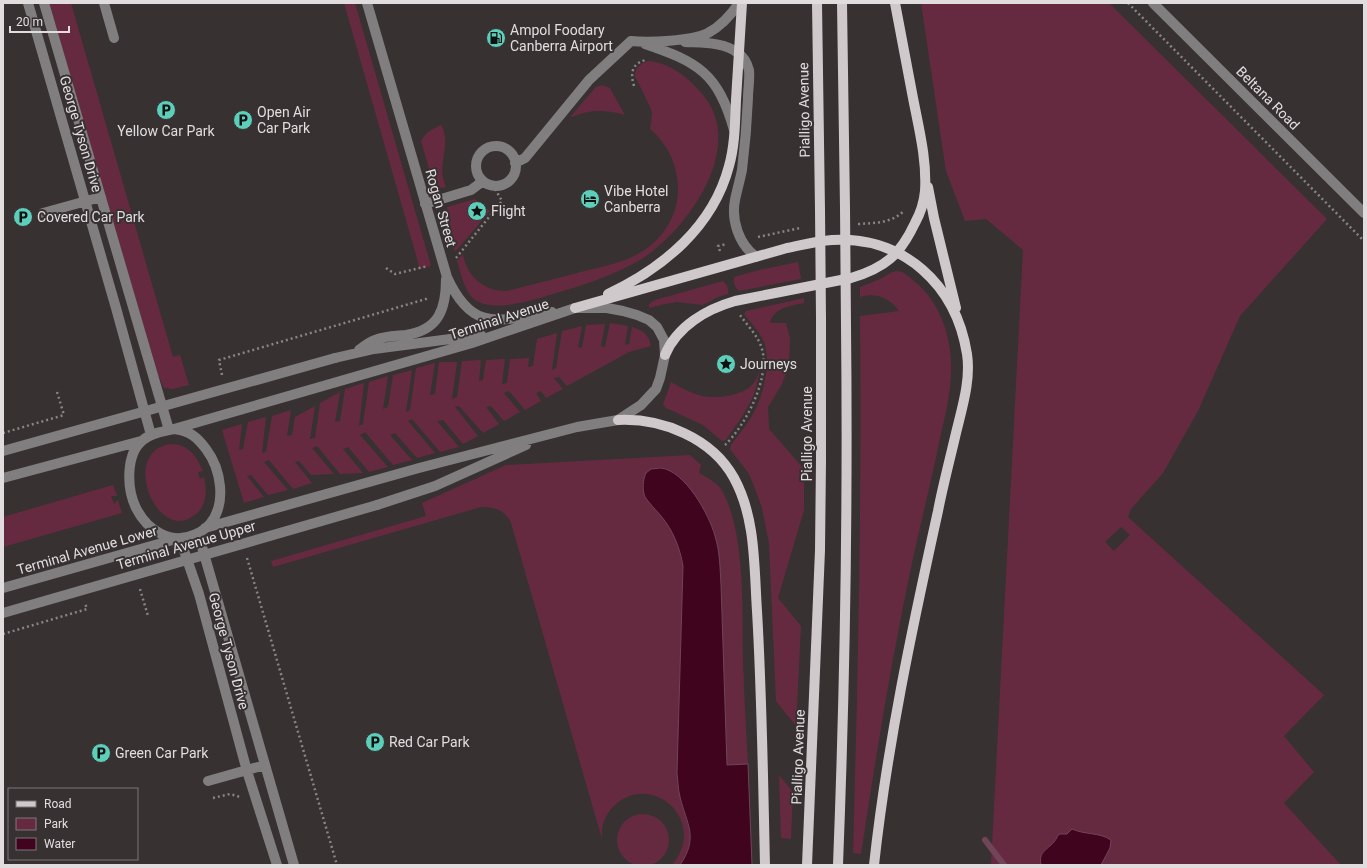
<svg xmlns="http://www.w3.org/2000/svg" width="1367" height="868" viewBox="0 0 1367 868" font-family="Roboto,sans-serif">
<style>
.green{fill:#662a40;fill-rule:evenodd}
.water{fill:#40041f;stroke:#704558}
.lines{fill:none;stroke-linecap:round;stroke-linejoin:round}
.stream{stroke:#704558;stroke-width:6}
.path{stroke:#898485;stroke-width:2.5;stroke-dasharray:2 3;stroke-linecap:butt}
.minor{stroke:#817e7f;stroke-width:10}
.major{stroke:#cfc9cb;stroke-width:10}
.minor-bridge{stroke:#817e7f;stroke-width:10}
.major-bridge{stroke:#cfc9cb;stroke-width:10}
.labels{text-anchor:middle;stroke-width:4;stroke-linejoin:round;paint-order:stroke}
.poi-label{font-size:14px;fill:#e1ddde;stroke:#373132;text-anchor:start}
.street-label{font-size:14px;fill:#e1ddde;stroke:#373132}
</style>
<rect width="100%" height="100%" fill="#373132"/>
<path class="green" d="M49,3h22l102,354 7,-2 9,30 -16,4 -9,-1 -6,-13z
M344,3h11l76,263 -11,3z
M921,3h188l218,216 -87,97 -42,95 -35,62 -32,36 -3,8 196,178 -40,41 30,36 -30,31 57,62h-350l32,-615 -37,-31 -21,2 -19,-50zM1121,527l9,8 -16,16 -9,-9z
M648,61c23,2 41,17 55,34 44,52 -16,136 -63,165 -28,16 -59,26 -90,35 -20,6 -58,18 -76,4 -10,-8 -13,-27 -17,-38l6,-7c3,22 22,38 44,37 24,-6 47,-12 70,-18 18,-5 37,-8 53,-15 28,-12 49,-39 48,-71 -1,-23 -10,-43 -28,-58l2,-15 -1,-5 -16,-33c0,-8 5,-12 13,-15z
M602,85l8,3 15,27c-19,-5 -34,-6 -53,2l-1,-1 25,-29z
M441,125c12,21 -6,39 5,62l-7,1 -3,-9h1l-1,-5 -5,1 -10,-34c5,-9 11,-12 20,-16z
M475,199l15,12 -35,41 -8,-27v-18z
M798,262l3,17 -62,12c-4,-4 -6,-8 -5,-14l25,-7z
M899,271c6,2 10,6 15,10 24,19 36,51 37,81 1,26 -5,51 -11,76 -8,40 -18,80 -27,120 -21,98 -37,197 -52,296l-8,-1c5,-179 9,-358 7,-537l39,-5c-9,-13 -23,-19 -39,-14v-10l20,-8 12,-7z
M723,281c4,4 6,7 5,13l-10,3 -15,8 -26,-3 -12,2 -16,4v-4l6,-4z
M804,298v5c-14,3 -29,4 -34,19l1,1h15l4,15 -1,27 -7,19 -14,23 1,22 35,40v41l-26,88 23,28 -5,100 -20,-25 -7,-158 -7,-35 -8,-22 -5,-12 -19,-25 1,-4c7,-10 16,-20 22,-31 10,-18 19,-51 11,-72 -4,-10 -13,-19 -20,-28l2,-3z
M610,323l18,3 -3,19 4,-1 3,-17c11,3 17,8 19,19l-22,6 -62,34 -8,-9 -5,1 9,11 -17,9 -5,-7 -5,2 5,8 -16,9 -16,-19 -5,2 16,19 -16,9 -13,-15 -5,1 13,17 -16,9 -24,-27 -4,1 23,29 -15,8 -20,-24 -6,1 22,26 -19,5 -28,-33 -4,2 27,32 -18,5 -22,-25 -5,2 22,25 -19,5 -28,-33 -5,3 28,32 -19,5 -21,-25 -5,2 20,24 -23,1 -23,-28 -5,2 22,26 -23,1 -12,-14 -4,1 17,21 -19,6 -24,-29 -5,2 24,28 -20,5 -17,-20 -4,1 17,21 -20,6 -22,-73 20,-6 -3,26 4,-1 5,-27 18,-5 -4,36 4,-1 6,-36 19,-6 -4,26 5,-1 3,-18 20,-11 -5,33 5,-1 5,-35 20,-11 -5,30 5,-1 5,-32 19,-6 -5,43 4,-2 6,-42 19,-6 -5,33 5,-2 5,-32 19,-5 -6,42 4,-2 6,-42 19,-5 -5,32 5,-1 4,-32h18l-5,37 5,-2 5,-36 19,-1 -2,21 4,-1 3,-20 19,-1 -3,25 5,-1 3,-24 19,-1 -1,9 5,-1 4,-27 20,-6 -5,37 4,-2 6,-37 20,-5 -4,21 4,1 4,-23 19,-1 -4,22 4,1z
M759,371c-2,28 -18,47 -33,69l-4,1 -19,-16 -37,-17 -3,-3 8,-23c10,6 20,11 31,14 15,3 39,0 50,-11 4,-4 6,-9 7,-14z
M171,444c19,1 25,12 32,27l-5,1 2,7 4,-2c3,13 3,28 -8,37 -38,33 -78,-63 -25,-70z
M690,455l11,10 -2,8c7,4 17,9 22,16 25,42 21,123 22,171 1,35 3,69 5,104l-21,1 -6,-180c-1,-22 -2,-46 -12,-66 -8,-15 -37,-63 -58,-49 -7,4 -9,11 -8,19 2,13 17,23 24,35 9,13 13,27 16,42l-6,207c0,8 1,16 3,24 7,29 19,39 0,68h-8c38,-45 -23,-97 -60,-57 -8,9 -11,19 -10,31l-91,-316c-5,-12 -17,-17 -30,-16l-208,60 -2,-6 155,-45 -4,-13 84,-38z
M113,485l4,11h-6l3,8 4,-4 4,13 -119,34v-30z
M779,775l14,17 -2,47 -10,-1z
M617 840a26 26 0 1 1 52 0a26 26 0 1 1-52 0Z"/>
<path class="water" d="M661,468c24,3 48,46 54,68 5,16 5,32 6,49l6,180 21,-1 4,101h-72c19,-28 7,-40 0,-68 -2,-8 -2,-16 -3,-24l6,-207c-3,-18 -10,-36 -22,-50 -5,-6 -12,-13 -16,-19 -3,-7 -2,-18 1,-24l5,-4z
M1072,829c13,6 27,3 39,11l-1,8 -9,17h-60c-2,-11 2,-13 10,-20 4,-3 6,-8 8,-11h8z"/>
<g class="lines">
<path class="stream" d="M985,840l19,25"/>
<path class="path" d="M1128,3l236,238
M634,86c-4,-13 -2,-23 12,-26
M858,224c18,-1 33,-1 46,-13
M758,237l42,-9
M720,251l-2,-5 9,-2
M456,258l46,-57 -7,-12
M386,268l9,6 33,-8
M222,375l-3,-15 207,-61 3,-2
M57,392l7,23
M3,433l61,-18
M725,445c21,-20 47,-70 36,-99 -4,-11 -14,-21 -21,-31
M247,558l90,307
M140,589l8,27
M3,634l84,-25 -2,-6
M213,798l17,-4 10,3"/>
<path class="minor" d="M28,3l88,305 35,127
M44,3l125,427
M104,3l10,35
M367,3l80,274c26,57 52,43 105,35
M1153,3l211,210
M685,42c17,1 39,0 53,11 6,4 9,10 11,17 1,9 -1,19 -1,28 -1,24 -3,48 -6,72 -2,10 -5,20 -7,30 -4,21 4,44 21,57
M645,44c53,18 73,29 89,86
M476 166a20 20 0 1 1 40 0a20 20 0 1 1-40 0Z
M515,163l10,-5 64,-78 42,-39c18,2 60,0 77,-8 13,-7 23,-18 31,-30
M425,204l46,-14 12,-9
M43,213l58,-16
M359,350c5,-4 10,-8 16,-10 9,-4 21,-4 31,-5 33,-5 40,-26 40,-56
M335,358l39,-9 107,-14
M174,429l298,-86 103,-35h32l16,3 14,4 12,5 8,7 7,13 1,15 -5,23 -4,11 -15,16 -23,15 -41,7 -158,41 -214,60
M174,429c16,2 23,8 32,20 15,20 21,54 4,75 -4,4 -9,8 -14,10 -25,12 -49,-4 -60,-26 -9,-18 -11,-54 7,-68 8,-7 21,-9 31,-11z
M3,478l138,-37
M377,505l58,-19 91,-41
M198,533l96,332
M180,539l19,55 48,177 30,94
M3,588l173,-49
M208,781l57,-16"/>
<path class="major" d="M817,3l3,207
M842,3l3,205
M928,187l6,31 22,90
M608,294c55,-26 105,-67 121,-128 6,-21 6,-44 7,-66 2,-32 4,-65 6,-97
M575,308l212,-60c15,-3 30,-7 45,-8 72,-4 124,45 135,114 4,26 -5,54 -11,79 -6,26 -13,52 -18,78 -26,118 -51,235 -64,354
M665,355c12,-29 42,-46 70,-54l116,-23c34,-10 49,-23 64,-55 5,-9 9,-21 10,-32 2,-31 -6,-62 -12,-93 -6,-31 -12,-63 -18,-95
M618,420c44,-2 94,18 116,58 22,40 20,89 23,133 5,85 6,169 8,254
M807,865l13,-315 1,-89v-143
M838,865c7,-180 10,-359 8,-539"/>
<path class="minor-bridge" d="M3,451l332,-93
M3,613l374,-108"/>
<path class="major-bridge" d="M845,208l1,118
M820,210l1,108"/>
</g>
<defs>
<g id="fuel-disc" transform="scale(1)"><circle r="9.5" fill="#5dceb9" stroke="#373132"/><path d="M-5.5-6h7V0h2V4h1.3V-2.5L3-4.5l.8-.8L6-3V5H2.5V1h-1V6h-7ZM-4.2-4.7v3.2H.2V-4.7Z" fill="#111"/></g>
<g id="parking-disc" transform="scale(1)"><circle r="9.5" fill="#5dceb9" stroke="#373132"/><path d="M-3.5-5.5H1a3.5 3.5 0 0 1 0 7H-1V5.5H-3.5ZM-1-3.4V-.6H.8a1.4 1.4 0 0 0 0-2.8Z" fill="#111"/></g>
<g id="hotel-disc" transform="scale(1)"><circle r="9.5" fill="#5dceb9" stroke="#373132"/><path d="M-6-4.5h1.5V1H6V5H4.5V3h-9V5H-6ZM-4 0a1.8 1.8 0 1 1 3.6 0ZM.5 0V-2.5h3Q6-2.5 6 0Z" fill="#111"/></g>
<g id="sight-disc" transform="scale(1)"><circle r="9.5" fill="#5dceb9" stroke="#373132"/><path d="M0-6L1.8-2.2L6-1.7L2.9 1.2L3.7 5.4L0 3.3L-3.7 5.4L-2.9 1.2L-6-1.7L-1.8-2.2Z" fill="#111"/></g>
</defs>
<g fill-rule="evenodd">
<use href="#fuel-disc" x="496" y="38"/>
<use href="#parking-disc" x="166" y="110"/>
<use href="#parking-disc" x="243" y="120"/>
<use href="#hotel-disc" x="590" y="199"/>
<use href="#sight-disc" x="477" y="211"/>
<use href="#parking-disc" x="23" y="217"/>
<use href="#sight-disc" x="726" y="364"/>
<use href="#parking-disc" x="375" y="742"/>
<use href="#parking-disc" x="101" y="753"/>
</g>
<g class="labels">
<g class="poi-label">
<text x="510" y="35">Ampol Foodary<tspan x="510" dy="16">Canberra Airport</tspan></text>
<text x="257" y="117">Open Air<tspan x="257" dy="16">Car Park</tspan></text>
<text x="166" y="136" text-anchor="middle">Yellow Car Park</text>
<text x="604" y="196">Vibe Hotel<tspan x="604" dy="16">Canberra</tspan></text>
<text x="491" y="216">Flight</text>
<text x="37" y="222">Covered Car Park</text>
<text x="740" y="369">Journeys</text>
<text x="389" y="747">Red Car Park</text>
<text x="115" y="758">Green Car Park</text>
</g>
<g class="street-label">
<text transform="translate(1268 98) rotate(45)" y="5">Beltana Road</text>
<text transform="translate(804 110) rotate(-91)" y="5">Pialligo Avenue</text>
<text transform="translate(81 134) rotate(74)" y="5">George Tyson Drive</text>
<text transform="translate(441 208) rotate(74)" y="5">Rogan Street</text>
<text transform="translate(499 319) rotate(-18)" y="5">Terminal Avenue</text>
<text transform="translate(807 434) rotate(-90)" y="5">Pialligo Avenue</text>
<text transform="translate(186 545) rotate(-16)" y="5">Terminal Avenue Upper</text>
<text transform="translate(87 550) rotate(-16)" y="5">Terminal Avenue Lower</text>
<text transform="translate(229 651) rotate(75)" y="5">George Tyson Drive</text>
<text transform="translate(798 757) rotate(-88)" y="5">Pialligo Avenue</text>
</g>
</g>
<rect width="1367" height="868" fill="none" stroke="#e1ddde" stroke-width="8"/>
<rect x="8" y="788" width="130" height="72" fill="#373132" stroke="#7b7677"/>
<rect x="16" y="801" width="20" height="6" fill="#cfc9cb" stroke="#7b7677"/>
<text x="44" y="808" font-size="12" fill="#e1ddde">Road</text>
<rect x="16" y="818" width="20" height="12" fill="#662a40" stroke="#7b7677"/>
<text x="44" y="828" font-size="12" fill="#e1ddde">Park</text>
<rect x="16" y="838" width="20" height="12" fill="#40041f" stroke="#7b7677"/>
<text x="44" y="848" font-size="12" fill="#e1ddde">Water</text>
<path d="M10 26v6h59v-6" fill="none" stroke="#e1ddde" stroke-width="2"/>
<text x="16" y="26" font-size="12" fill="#e1ddde" stroke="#373132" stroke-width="3" paint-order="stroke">20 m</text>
</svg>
